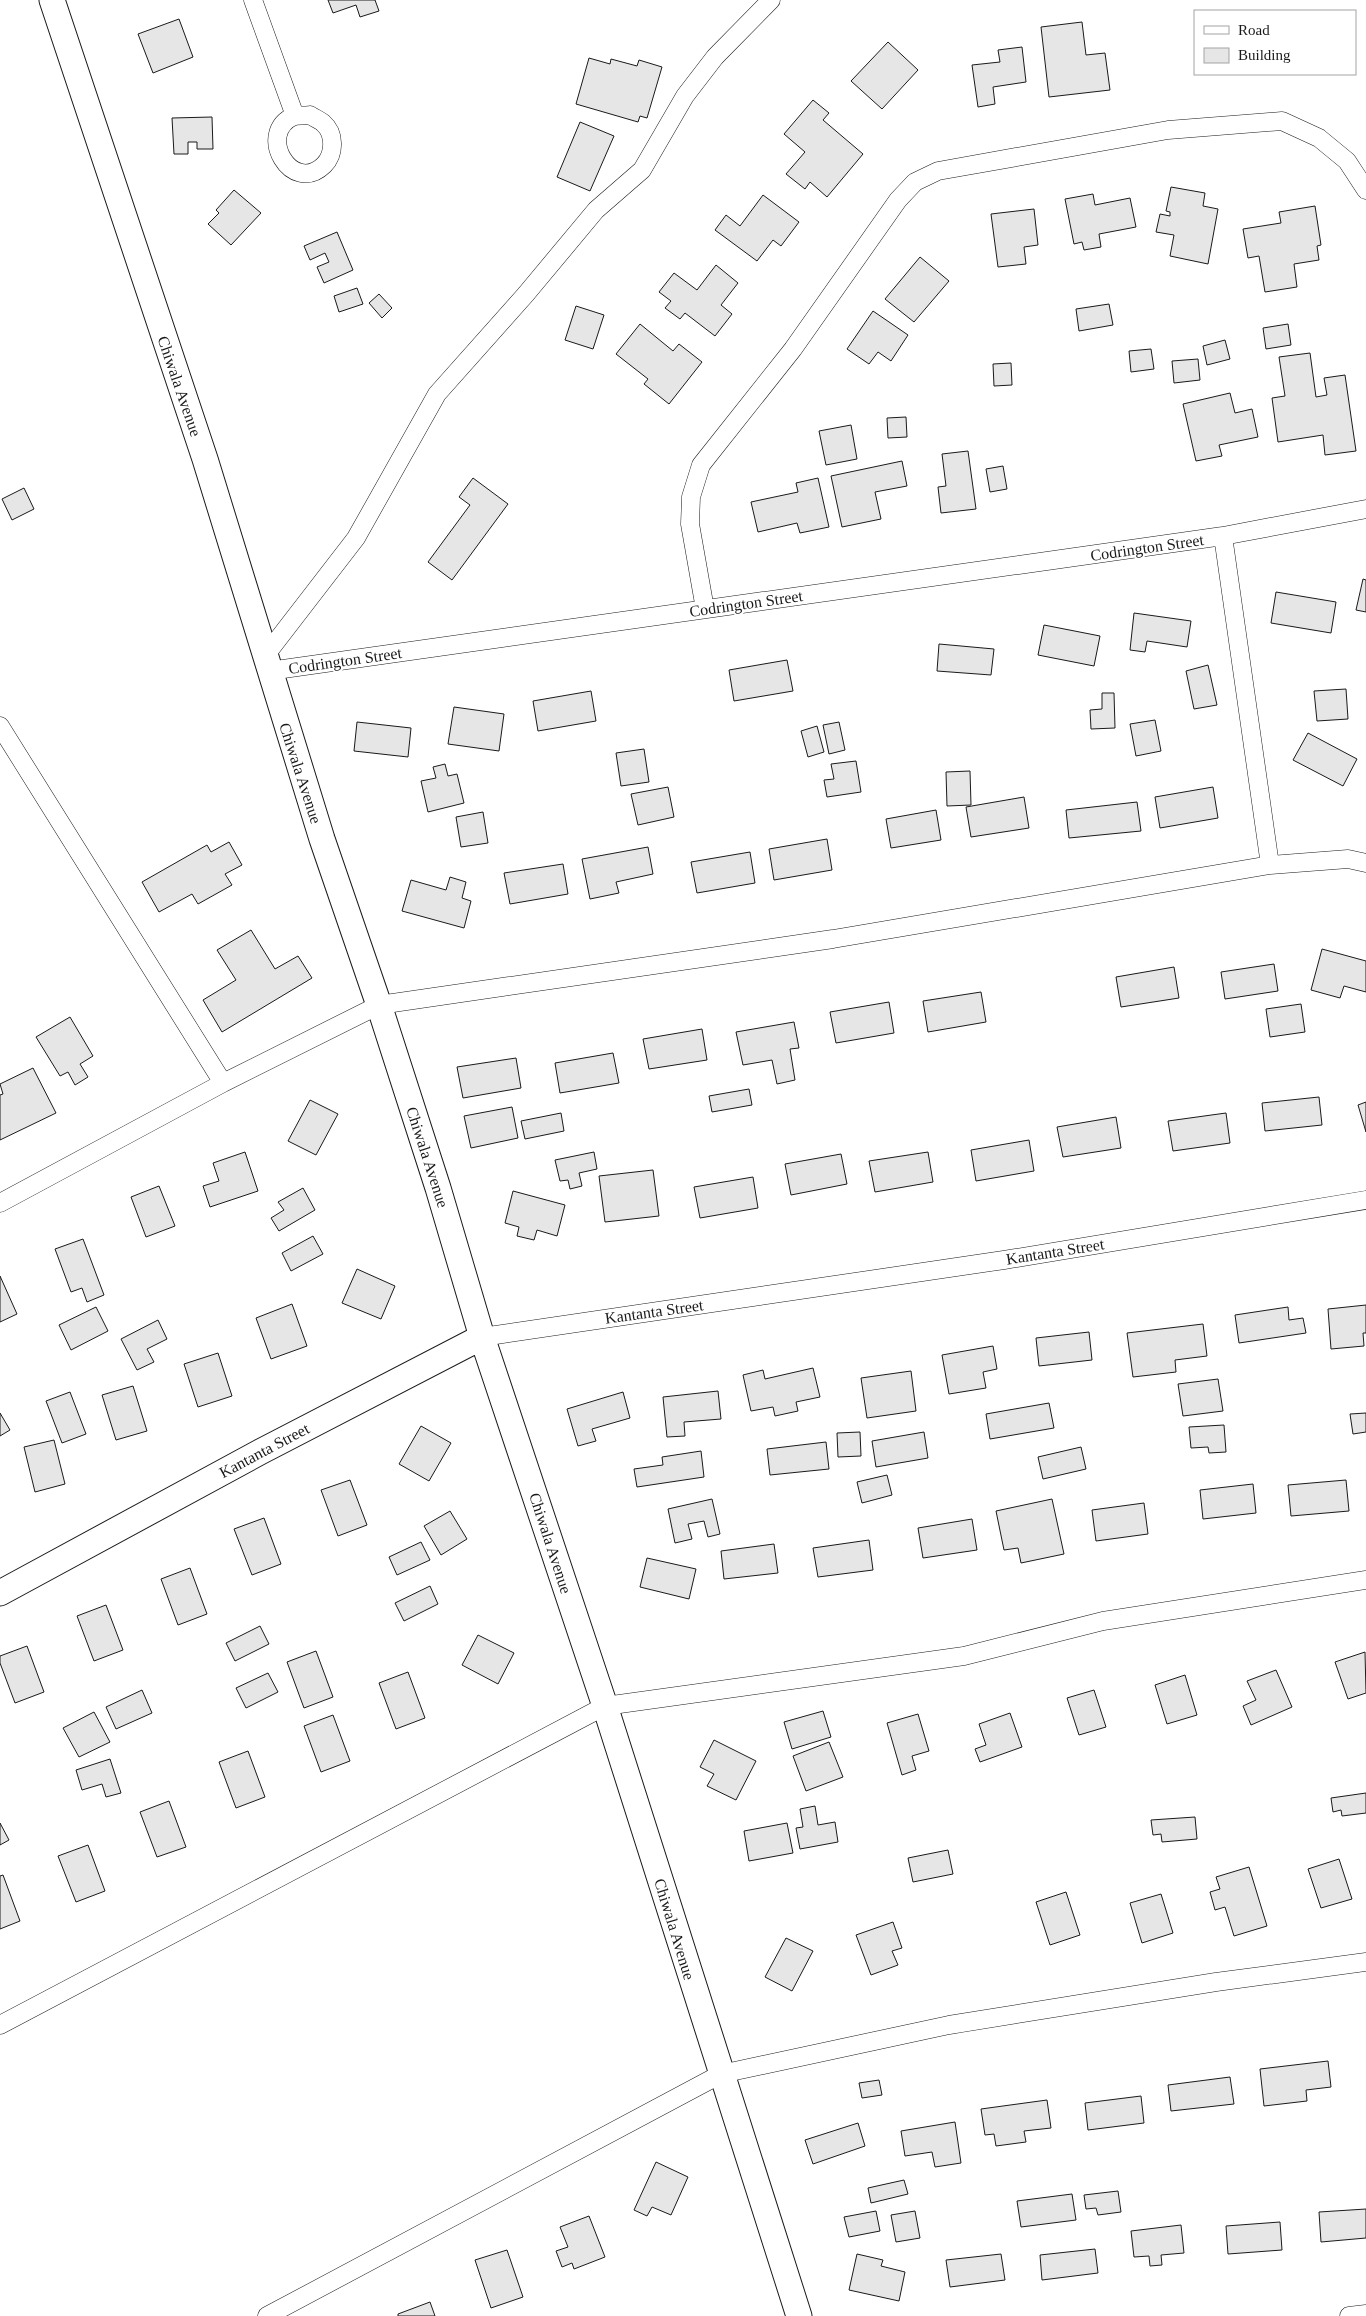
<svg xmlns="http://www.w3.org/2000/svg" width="1366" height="2316" viewBox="0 0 1366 2316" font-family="Georgia,serif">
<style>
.building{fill:#e6e6e6;stroke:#1a1a1a}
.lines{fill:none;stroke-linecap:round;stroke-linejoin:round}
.street-casing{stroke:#1a1a1a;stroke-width:19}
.secondary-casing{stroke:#1a1a1a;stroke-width:27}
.street{stroke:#fff;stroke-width:18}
.secondary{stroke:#fff;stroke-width:25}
.labels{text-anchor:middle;stroke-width:4;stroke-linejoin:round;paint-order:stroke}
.street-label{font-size:16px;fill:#1a1a1a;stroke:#fff}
</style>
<rect width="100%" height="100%" fill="#fff"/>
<path class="building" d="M328,0h47l4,11 -19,6 -4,-12 -23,8z
M179,19l14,38 -40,16 -15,-39z
M1082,22l4,33 19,-2 5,37 -61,7 -8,-70z
M888,42l30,28 -36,39 -31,-28z
M1022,47l4,35 -33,5 2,17 -17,3 -6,-42 28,-3 -2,-12z
M589,58l21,6 1,-5 26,7 2,-6 23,7 -15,51 -7,-2 -2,6 -62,-18z
M813,100l16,13 -6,7 40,34 -36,43 -17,-15 -5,7 -19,-15 19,-22 -21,-18z
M212,117l1,32h-16v-7h-9v12h-14l-2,-36z
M580,122l34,14 -24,55 -33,-14z
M1171,187l34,6 -2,13 15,3 -10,55 -38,-8 4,-21 -18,-3 4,-18 10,2v-4l-4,-1z
M234,190l27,23 -30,32 -23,-21 11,-11 -3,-3z
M1093,194l2,11 35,-7 6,29 -37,7 2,13 -17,3 -2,-8 -8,2 -9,-45z
M763,195l36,27 -18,24 -8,-6 -16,21 -42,-31 11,-15 14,11z
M1315,206l6,39 -4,1 2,14 -25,4 3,23 -32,5 -6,-36 -11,2 -5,-29 38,-6 -2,-11z
M1034,209l4,36 -14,2 2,17 -28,3 -7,-53z
M337,232l16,38 -29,13 -7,-16 12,-5 -4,-9 -15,7 -6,-14z
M920,257l29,24 -35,41 -29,-23z
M716,265l22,18 -17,22 11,9 -17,22 -30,-23 -5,6 -15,-11 6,-7 -12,-9 15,-19 23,17z
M357,288l6,16 -24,8 -5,-16z
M379,294l13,14 -10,10 -13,-15z
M1109,304l4,21 -34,6 -3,-22z
M576,306l28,9 -11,34 -28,-9z
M873,311l35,24 -17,26 -13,-9 -9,12 -22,-15z
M640,324l33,27 6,-7 23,18 -33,42 -25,-20 4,-5 -32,-25z
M1288,324l3,21 -25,4 -3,-21z
M1225,340l5,19 -23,6 -4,-19z
M1151,349l3,20 -23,3 -2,-21z
M1310,353l6,44 11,-2 -3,-17 21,-3 11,76 -31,4 -2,-20 -45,7 -6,-44 13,-2 -6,-39z
M1198,359l2,21 -26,3 -2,-22z
M1011,363l1,22 -18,1 -1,-22z
M1230,393l5,20 17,-4 6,28 -39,8 3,11 -26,5 -13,-57z
M906,417l1,20 -19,1 -1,-20z
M851,425l6,34 -31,6 -7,-34z
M968,451l8,58 -35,4 -3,-26 8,-1 -4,-32z
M902,461l5,25 -32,6 6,27 -39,8 -11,-51z
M1003,466l4,23 -17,3 -4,-23z
M473,478l35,26 -56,76 -24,-18 42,-57 -11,-8z
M818,478l11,49 -29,6 -3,-10 -39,9 -7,-30 47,-10 -2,-9z
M24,488l10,21 -22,11 -10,-21z
M1363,579l3,1v32l-10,-2z
M1276,592l60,10 -5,31 -60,-10z
M1134,613l57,8 -4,26 -40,-6 -2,11 -15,-2z
M1044,625l56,11 -6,30 -56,-11z
M939,644l55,5 -3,26 -54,-4z
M787,660l6,31 -59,10 -5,-31z
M1208,665l9,40 -23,4 -8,-38z
M1346,689l2,30 -31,2 -3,-30z
M591,691l5,30 -58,10 -5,-30z
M1102,693h12l1,35 -24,1 -1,-19 12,-1z
M454,707l50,7 -5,37 -51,-7z
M1155,720l6,31 -25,5 -6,-32z
M357,722l54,6 -3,29 -54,-6z
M839,722l6,28 -16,4 -6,-29z
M817,726l7,26 -16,5 -7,-26z
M1308,733l49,26 -14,27 -50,-26z
M644,749l5,33 -28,4 -5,-33z
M856,761l5,31 -34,5 -3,-17 10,-1 -3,-15z
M445,764l3,12 9,-2 7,29 -36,9 -7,-31 15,-3 -3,-11z
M970,771l1,34 -24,1 -1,-34z
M668,787l6,30 -36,8 -7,-31z
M1213,787l5,31 -58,10 -5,-31z
M1024,797l5,31 -58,9 -5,-30z
M1137,802l4,29 -72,7 -3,-28z
M936,810l5,30 -50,8 -5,-29z
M483,812l5,31 -27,4 -5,-30z
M827,839l5,31 -58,10 -5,-31z
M229,842l13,23 -17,9 7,11 -34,19 -6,-10 -33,18 -17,-30 65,-37 4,7z
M648,847l5,27 -37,8 3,11 -29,6 -8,-40z
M750,852l5,31 -58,10 -6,-31z
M563,864l5,30 -58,10 -6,-31z
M450,877l16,5 -4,16 9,3 -7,27 -62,-17 9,-31 35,10z
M251,930l24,39 23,-13 14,22 -90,54 -19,-32 33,-20 -19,-30z
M1322,949l44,12v31l-22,-6 -4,12 -29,-8z
M1274,964l4,27 -53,8 -4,-27z
M1174,967l5,31 -58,9 -5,-30z
M981,992l5,30 -58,10 -5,-31z
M889,1002l5,31 -58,10 -6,-31z
M1301,1004l4,28 -35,5 -4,-28z
M70,1017l23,39 -13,8 8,13 -13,8 -7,-13 -8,4 -24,-39z
M794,1022l5,26 -9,1 5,31 -18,4 -5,-24 -29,5 -7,-33z
M702,1029l5,31 -58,9 -6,-30z
M613,1053l6,30 -59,10 -5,-30z
M516,1058l5,30 -58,10 -6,-31z
M33,1068l23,45 -56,27v-45l3,-1 -3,-10z
M749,1089l3,16 -40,7 -3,-16z
M1319,1097l3,28 -57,6 -3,-28z
M310,1100l28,14 -22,41 -28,-14z
M1366,1102v30l-8,-27z
M512,1107l6,31 -47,10 -7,-32z
M561,1113l3,18 -39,8 -4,-18z
M1226,1113l4,30 -57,8 -5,-30z
M1116,1117l5,31 -58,9 -6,-30z
M1029,1140l5,31 -58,10 -5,-31z
M245,1152l13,39 -48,16 -7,-21 16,-5 -6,-18z
M594,1152l3,17 -18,4 3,13 -12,3 -2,-9 -8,1 -5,-21z
M928,1152l5,30 -58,10 -6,-31z
M841,1154l6,30 -56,11 -6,-31z
M653,1170l6,46 -54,6 -6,-46z
M753,1177l5,31 -58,10 -6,-31z
M159,1186l16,40 -29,11 -15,-40z
M303,1188l12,22 -36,21 -8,-13 13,-8 -6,-8z
M513,1191l52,14 -8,31 -20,-6 -3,10 -17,-4 2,-9 -14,-4z
M313,1236l10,18 -32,17 -9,-18z
M83,1239l21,56 -17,7 -5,-14 -11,4 -16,-43z
M357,1269l38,17 -14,33 -39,-16z
M0,1276l17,38 -17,8z
M292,1304l15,42 -36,13 -15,-41z
M1366,1305v28h-3l1,13 -33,3 -3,-40z
M96,1307l12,24 -37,19 -12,-25z
M1288,1307l1,13 14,-2 3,15 -67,10 -4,-28z
M158,1320l9,19 -20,10 7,13 -17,8 -16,-31z
M1203,1324l4,32 -32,4 1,12 -43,5 -6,-44z
M1089,1332l3,28 -53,6 -3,-28z
M993,1346l4,23 -14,3 3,16 -37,6 -7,-39z
M218,1353l14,43 -34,11 -14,-43z
M813,1368l7,29 -24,5 2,9 -23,5 -2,-9 -22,4 -8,-36 20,-5 2,9z
M911,1371l5,40 -49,7 -6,-40z
M1218,1379l5,32 -40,5 -5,-32z
M133,1386l14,45 -31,9 -14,-45z
M718,1391l3,28 -37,3 1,14 -18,1 -4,-40z
M70,1392l16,42 -24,9 -16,-42z
M623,1392l7,26 -38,11 4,12 -18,5 -11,-37z
M1049,1403l5,25 -64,11 -4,-25z
M0,1413l10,17 -10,6z
M1366,1413v19l-13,2 -3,-20z
M1224,1425l2,27 -17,1 -1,-6 -17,1 -2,-21z
M421,1426l30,17 -22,38 -30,-17z
M860,1432l1,24 -23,1 -1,-24z
M924,1432l4,26 -52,9 -4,-26z
M54,1440l11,44 -30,8 -11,-45z
M826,1442l3,27 -59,6 -3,-26z
M1081,1447l5,22 -43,10 -5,-22z
M701,1451l3,26 -67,10 -3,-18 29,-4 -1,-8z
M887,1475l5,20 -30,8 -5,-21z
M350,1480l17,45 -29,11 -17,-46z
M1346,1480l3,31 -58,5 -3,-31z
M1253,1484l3,29 -53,6 -3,-29z
M712,1499l8,35 -12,3 -4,-16 -16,3 4,15 -17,4 -7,-34z
M1052,1499l12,55 -43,9 -3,-15 -14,2 -8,-39z
M1144,1503l4,31 -52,7 -4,-31z
M450,1511l17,28 -26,16 -17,-29z
M264,1518l17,46 -29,11 -18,-46z
M972,1519l5,31 -54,8 -5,-30z
M869,1540l4,30 -55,7 -5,-29z
M421,1542l9,18 -33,15 -8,-18z
M774,1544l4,29 -54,6 -3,-28z
M647,1558l49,11 -7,30 -49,-12z
M190,1568l17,46 -29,11 -17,-46z
M430,1586l8,18 -34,17 -9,-18z
M106,1605l17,45 -29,11 -17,-45z
M260,1626l9,18 -34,17 -9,-18z
M478,1635l36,18 -16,31 -36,-19z
M27,1646l17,46 -29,11 -15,-40v-7z
M316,1651l17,46 -29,11 -17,-46z
M1365,1652l1,41 -18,6 -13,-37z
M1276,1670l16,37 -41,18 -8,-19 13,-6 -9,-19z
M408,1672l17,46 -29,11 -17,-46z
M268,1673l10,19 -32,16 -10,-20z
M1185,1675l12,40 -30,9 -12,-39z
M142,1690l10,23 -36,16 -10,-22z
M1094,1690l12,37 -27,8 -12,-37z
M823,1711l8,26 -39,12 -8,-27z
M94,1712l16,30 -31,15 -16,-29z
M1010,1713l12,34 -42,15 -5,-13 11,-4 -7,-21z
M918,1714l11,37 -17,5 4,14 -14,5 -15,-52z
M333,1715l17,46 -29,11 -17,-46z
M714,1740l42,21 -20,39 -29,-14 7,-12 -14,-7z
M829,1742l14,35 -37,14 -13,-35z
M248,1751l17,46 -29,11 -17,-46z
M110,1759l11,34 -15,4 -4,-13 -20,6 -6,-20z
M1366,1793v20l-24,3 -1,-6 -8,2 -2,-14z
M169,1801l17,46 -29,10 -17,-45z
M815,1806l3,19 17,-3 3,20 -38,7 -4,-21 7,-1 -3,-18z
M1195,1817l2,22 -35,3 -1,-8 -8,1 -2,-15z
M0,1823l9,17 -9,5z
M787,1823l6,30 -44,8 -5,-30z
M88,1845l17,46 -29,11 -18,-46z
M948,1850l5,24 -40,8 -5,-24z
M1339,1859l13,40 -31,9 -13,-39z
M1249,1867l18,59 -33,10 -9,-29 -10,3 -5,-18 10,-3 -4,-12z
M3,1875l17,46 -20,8v-53z
M1066,1892l14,43 -30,10 -14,-43z
M1161,1894l12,39 -31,10 -12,-40z
M893,1922l9,26 -10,3 6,14 -27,10 -15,-40z
M786,1938l27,13 -21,40 -27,-14z
M1328,2061l3,26 -25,3 1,11 -43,5 -4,-37z
M1230,2077l4,27 -63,7 -3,-26z
M879,2080l3,15 -20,3 -3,-15z
M1141,2096l3,27 -56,7 -3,-27z
M1047,2100l4,28 -27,3 2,11 -30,4 -2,-12 -9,1 -4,-26z
M955,2122l6,41 -26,4 -3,-15 -27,4 -4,-25z
M858,2123l7,23 -52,18 -8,-24z
M656,2162l32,15 -17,38 -19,-8 -5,9 -13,-6z
M904,2180l4,14 -37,9 -3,-15z
M1118,2191l3,21 -23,3 -2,-7 -10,1 -2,-14z
M1072,2194l4,26 -55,7 -4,-26z
M1366,2209v29l-45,4 -2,-30z
M876,2211l4,20 -31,6 -5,-20z
M915,2211l5,27 -24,4 -5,-27z
M589,2216l16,41 -31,12 -2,-6 -10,4 -6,-16 12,-4 -8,-20z
M1280,2222l2,28 -54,4 -2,-28z
M1181,2225l3,28 -23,2 1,10 -12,1 -1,-10 -15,1 -3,-26z
M1095,2249l3,24 -56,7 -2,-25z
M507,2250l16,47 -32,11 -16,-48z
M857,2254l26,6 -2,6 24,6 -6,29 -50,-11z
M1001,2254l4,26 -55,7 -4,-27z
M430,2302l5,14h-37v-2z"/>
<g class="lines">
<g class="street-casing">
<path id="street" d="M253,0l42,116
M310,115c4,3 10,5 13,8 12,10 12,31 1,42 -32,31 -69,-32 -30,-49 4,-1 11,0 16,-1z
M1223,536l47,329
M705,609l-15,-85 1,-27 10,-32 92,-116 105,-149 17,-18 23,-11 230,-41 114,-9 37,17 28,23 19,29
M265,656l91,-118 81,-144 89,-100 70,-84 46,-40 43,-74 30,-39 56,-57
M269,671l954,-135 143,-27
M0,726l223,357
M0,1203l223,-120 156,-78 454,-66 437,-74 78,-6 18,4
M482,1337l522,-77 362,-60
M0,2025l605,-319 359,-50 139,-35 263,-41
M267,2316l454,-242 228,-49 267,-43 150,-20
M1349,2316l17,-2"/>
</g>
<g class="secondary-casing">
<path id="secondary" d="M52,0l153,459 117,380 57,166 59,183 44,149 123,369 194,610
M0,1593l260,-141 222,-115"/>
</g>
<use href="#street" class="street"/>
<use href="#secondary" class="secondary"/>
</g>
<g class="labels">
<g class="street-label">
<text transform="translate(180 386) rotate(71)" y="6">Chiwala Avenue</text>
<text transform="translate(1147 547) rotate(-8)" y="6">Codrington Street</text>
<text transform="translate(746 603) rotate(-8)" y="6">Codrington Street</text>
<text transform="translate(345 660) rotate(-8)" y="6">Codrington Street</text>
<text transform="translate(301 773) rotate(72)" y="6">Chiwala Avenue</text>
<text transform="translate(428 1157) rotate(72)" y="6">Chiwala Avenue</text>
<text transform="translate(1055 1251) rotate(-9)" y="6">Kantanta Street</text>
<text transform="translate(654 1311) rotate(-8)" y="6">Kantanta Street</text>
<text transform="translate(264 1450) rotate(-28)" y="6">Kantanta Street</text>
<text transform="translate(551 1543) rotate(72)" y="6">Chiwala Avenue</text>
<text transform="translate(675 1929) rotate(73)" y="6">Chiwala Avenue</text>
</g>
</g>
<rect x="1194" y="10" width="162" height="65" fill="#ffffff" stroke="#a3a3a3"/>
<rect x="1204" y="26" width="25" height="8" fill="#ffffff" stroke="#a3a3a3"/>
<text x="1238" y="35" font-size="15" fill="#1a1a1a">Road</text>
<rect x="1204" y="48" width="25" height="15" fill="#e6e6e6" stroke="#a3a3a3"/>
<text x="1238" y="60" font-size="15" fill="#1a1a1a">Building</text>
</svg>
